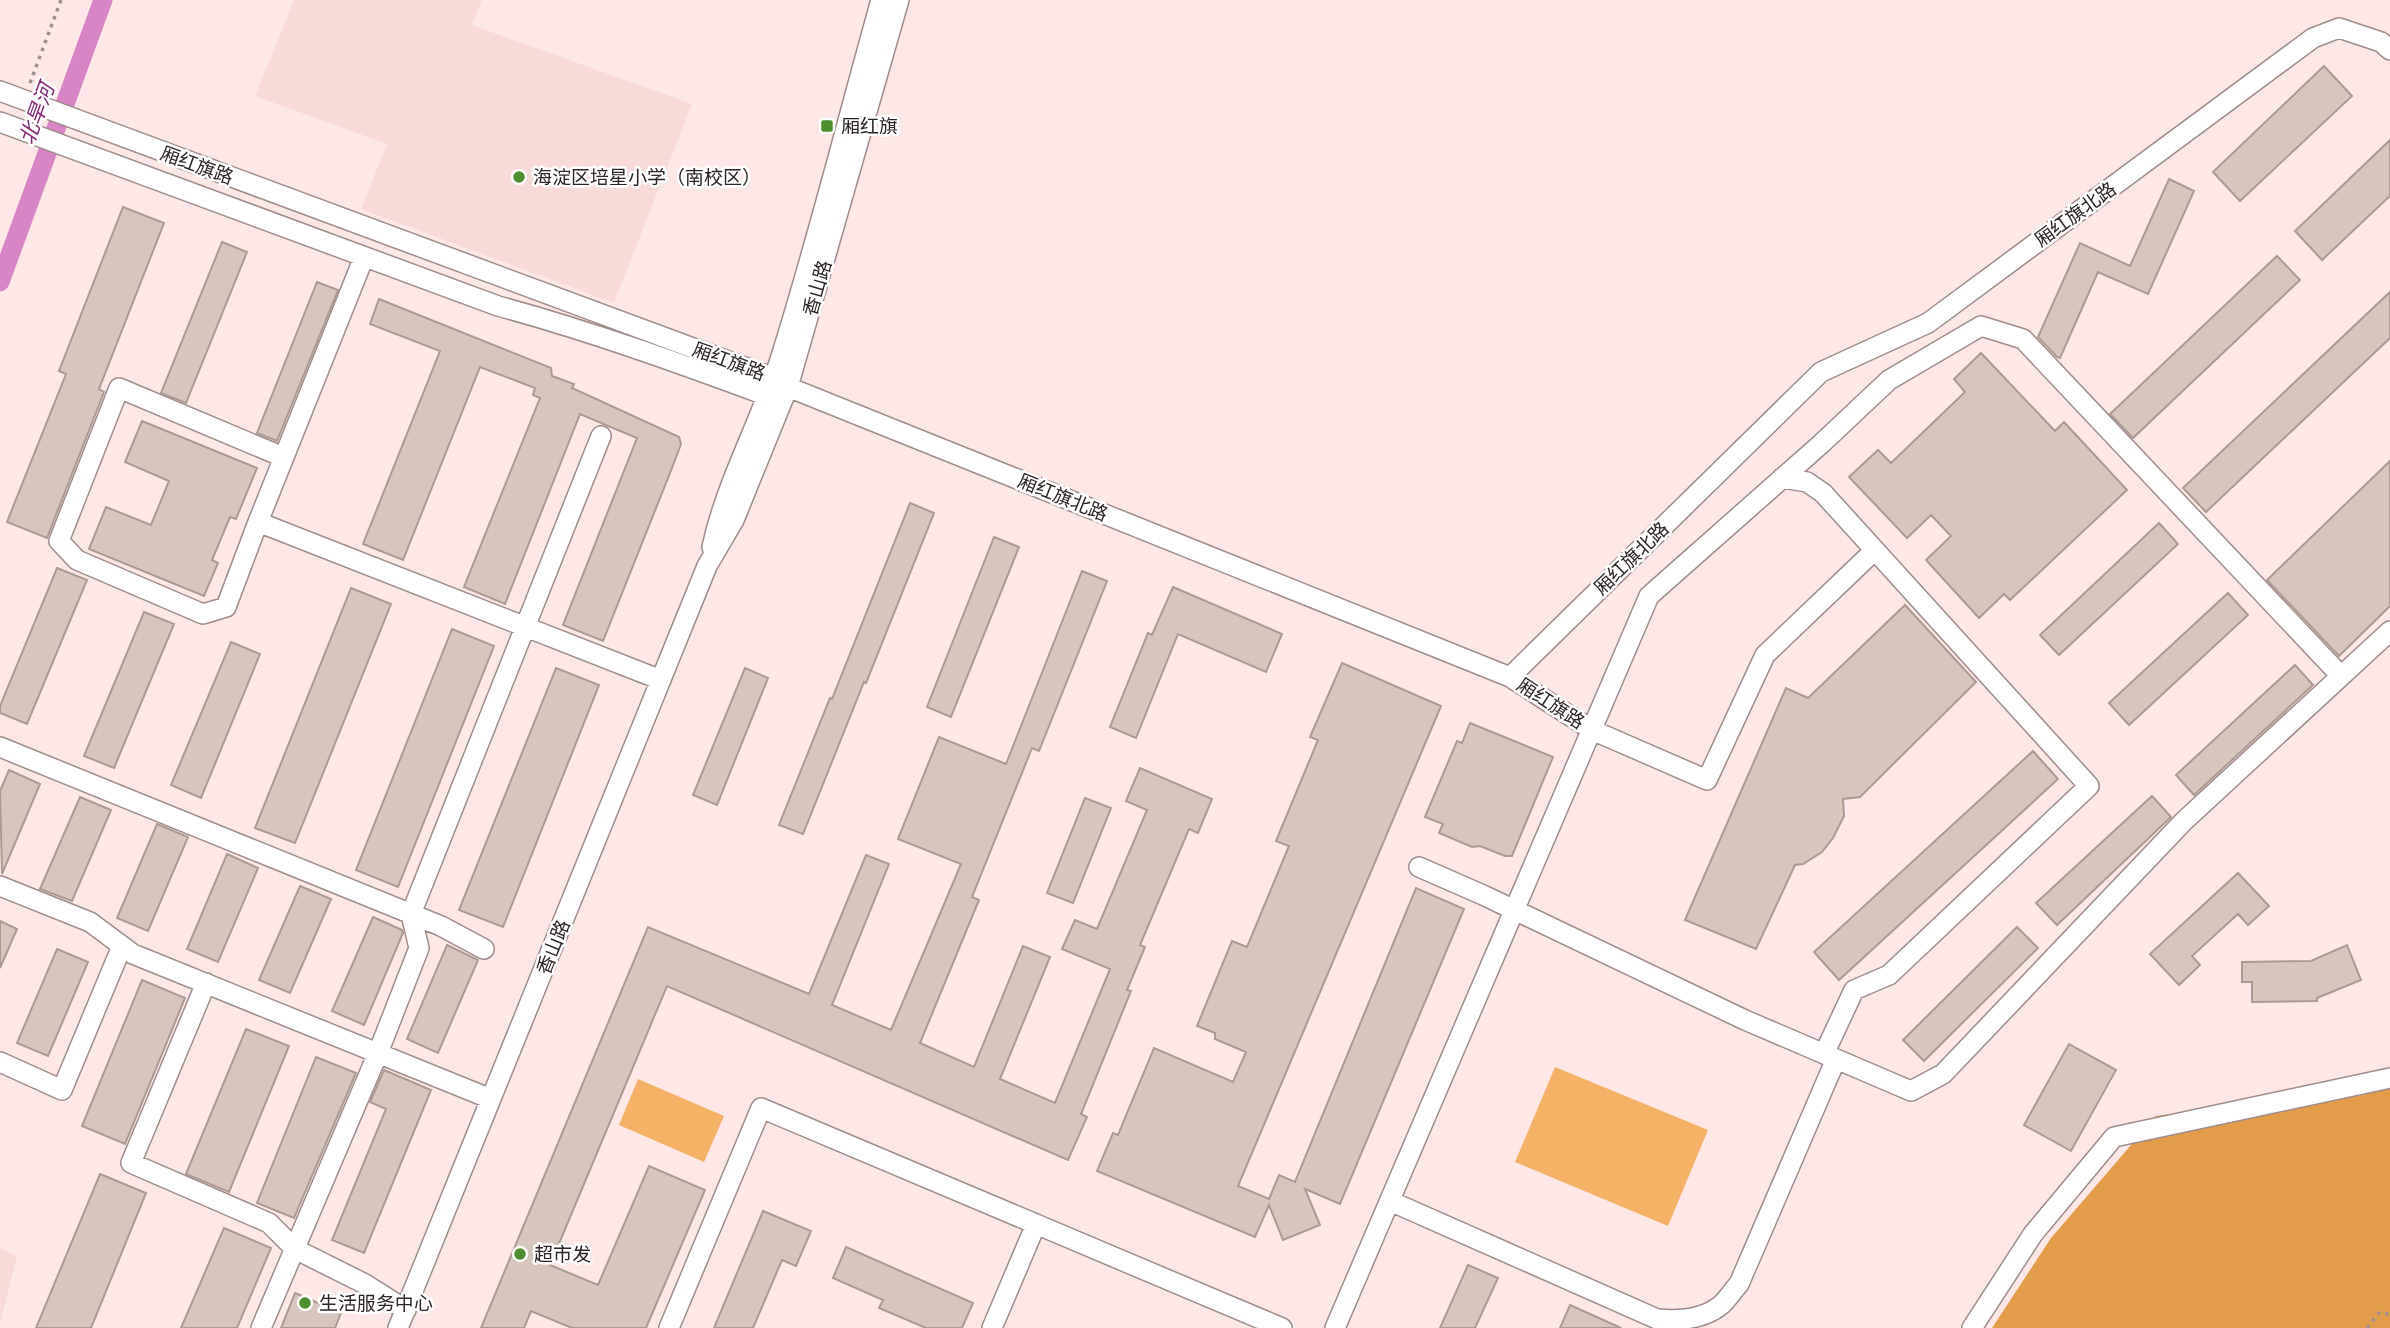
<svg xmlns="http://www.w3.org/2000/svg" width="2390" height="1328" viewBox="0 0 2390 1328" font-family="Jost,'Noto Sans SC',sans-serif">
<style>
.built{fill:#f8dbd9}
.green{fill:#f5b165}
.forest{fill:#e39c49}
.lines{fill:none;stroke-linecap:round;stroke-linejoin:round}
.canal{stroke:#d885c6;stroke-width:19}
.building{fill:#d7c6be;stroke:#ab9a93;stroke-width:2}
.minor-casing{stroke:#9f8c8b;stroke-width:22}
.path{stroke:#a09090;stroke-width:3.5;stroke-dasharray:3.5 5;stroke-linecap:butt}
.minor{stroke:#fff;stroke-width:19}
.poi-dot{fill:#4f8e2e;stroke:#fff;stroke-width:2.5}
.labels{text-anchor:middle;stroke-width:5;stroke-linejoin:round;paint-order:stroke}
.poi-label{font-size:19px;fill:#2d2525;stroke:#fff;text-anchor:start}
.street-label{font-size:19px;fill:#2d2525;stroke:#fff}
.water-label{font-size:21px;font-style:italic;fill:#872677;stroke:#fff}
</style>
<rect width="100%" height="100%" fill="#fde8e7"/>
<path class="built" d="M294,0h188l-10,25 220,79 -78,199 -253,-94 26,-65 -132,-48z
M0,1248l17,8 -17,67z"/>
<path class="green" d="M1555,1067l153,63 -40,96 -153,-64z
M638,1079l86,37 -20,46 -85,-37z"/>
<path class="forest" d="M2390,1085v243h-398l59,-90 105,-122z"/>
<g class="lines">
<path class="canal" d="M0,282l103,-282"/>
</g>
<path class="building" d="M2324,66l28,30 -112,105 -27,-29z
M2390,140v56l-68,64 -27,-29z
M2169,179l25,12 -46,103 -50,-22 -38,86 -3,-1 -19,-20 42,-94 50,23z
M123,207l41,16 -65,166 5,3 -57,146 -40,-16 59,-148 -7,-3z
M222,242l25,10 -61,151 -25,-10z
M2277,256l23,24 -167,158 -23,-24z
M317,282l21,8 -61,151 -20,-8z
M2390,292v46l-184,174 -23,-24z
M379,299l172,69 1,8 22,8 -2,4 107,49 2,7 -9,24 -69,173 -40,-16 74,-187 -57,-24 -75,190 -41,-17 76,-189 -7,-3 2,-7 -55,-21 -77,193 -40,-16 77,-193 -70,-27z
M1981,353l74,78 9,-9 63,68 -117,110 -6,-6 -25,24 -53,-58 25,-24 -20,-21 -24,23 -58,-61 29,-27 13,13 74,-71 -11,-13z
M142,421l115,47 -21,51 -6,-2 -18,43 6,3 -14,33 -115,-47 17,-42 45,18 18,-44 -44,-19z
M2390,461v145l-51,50 -72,-76z
M910,503l24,10 -68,170 -2,-1 -61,152 -24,-9 51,-127 2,1z
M2159,523l19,21 -119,111 -19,-20z
M994,537l25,10 -68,170 -24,-10z
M57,568l30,12 -60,144 -27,-11v-7z
M1082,571l25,10 -68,170 -7,-3 -60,149 7,3 -59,143 54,24 49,-121 27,11 -50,122 55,24 55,-134 -48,-20 13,-29 22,9 50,-119 -21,-9 14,-33 72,31 -14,34 -9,-4 -49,116 5,2 -18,43 4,1 -50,123 6,3 -19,43 -401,-174 -117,279 48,20 51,-119 56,24 -59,138h-74l-41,-17 -7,17h-43l167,-401 161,67 57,-139 23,9 -57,141 59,25 70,-166 -63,-25 41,-102 67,27z
M1173,587l109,47 -16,38 -88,-38 -42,104 -26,-11 38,-94 4,2z
M351,588l40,16 -96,239 -40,-15z
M2228,593l20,22 -119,110 -20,-22z
M1905,605l71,77 -116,115 -17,2 1,17 -11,22 -11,14 -19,12 -8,1 -39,84 -71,-29 101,-232 22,10z
M144,612l30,12 -60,144 -30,-12z
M452,629l42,17 -96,241 -42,-17z
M231,642l29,12 -59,144 -30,-13z
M1342,663l99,43 -203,480 31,13 10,-24 16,7 121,-294 48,21 -124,295 -35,-15 15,36 -37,15 -14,-35 -14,32 -158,-66 16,-38 5,2 36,-87 79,34 13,-30 -31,-13v-6l-18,-7 35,-85 15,6 42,-101 -13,-5 42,-101 -8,-3z
M2295,665l18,20 -119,110 -18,-20z
M556,668l43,17 -96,242 -44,-17z
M745,668l23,10 -51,127 -24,-10z
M1470,723l83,34 -41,99h-7l-25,-10 -8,1 -33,-14 4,-9 -18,-7 32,-76 5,2z
M2033,751l25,28 -219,201 -25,-28z
M9,770l31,14 -38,90 -2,-83z
M2152,796l19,21 -114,108 -21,-22z
M80,797l31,13 -39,91 -32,-12z
M1085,798l26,10 -38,95 -26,-10z
M157,824l31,13 -40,94 -31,-13z
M227,854l31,14 -40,94 -31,-13z
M2238,873l31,33 -21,19 -10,-11 -46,42 8,9 -21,20 -29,-31z
M300,886l31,13 -41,94 -31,-13z
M373,917l29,13 1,3 -39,92 -32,-14z
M0,921l17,8 -17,39z
M2017,927l21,21 -114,113 -21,-21z
M447,945l31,15 -40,93 -31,-14z
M2347,945l14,35 -44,18v3l-65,1v-20h-10v-20l69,-1z
M57,949l31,13 -40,94 -31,-13z
M142,980l43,18 -60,146 -43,-18z
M246,1029l43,17 -60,146 -43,-18z
M2069,1044l47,26 -45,81 -47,-26z
M316,1057l40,16 -62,145 -37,-15z
M384,1070l47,20 -67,163 -32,-13 54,-131 -16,-7z
M100,1174l46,19 -55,135h-55z
M763,1211l48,20 -15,35 -14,-6 -29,68h-39z
M224,1228l47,20 -34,80h-56z
M846,1247l127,56 -11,25h-36l-47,-20 4,-8 -50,-22z
M1468,1265l30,13 -23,50h-35z
M295,1293l46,20 -6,15h-54z
M1570,1305l51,23h-61z"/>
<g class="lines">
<g class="minor-casing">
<path id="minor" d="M0,91l774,287 14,9 722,290 311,-305 107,-49 385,-285 26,-10 42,14 9,8
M0,122l498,184c92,25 181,57 270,90l20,-9
M283,457l-164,-69 -60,153 18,19 126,54 23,-7 32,-85 403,158
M1782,478l25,4 16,11 266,293 -200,189 -35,15 -30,64
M258,522l106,-265
M712,547c14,-64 47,-122 67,-184 38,-120 68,-242 102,-363
M1510,677l82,53 115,50 58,-125 110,-105
M0,747l441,179 43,23
M1419,867l64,28 262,125 166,71 32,-17 241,-253 206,-190
M0,886l90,36 43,32 358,145
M206,983l-75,180 138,60 26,26 70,35 41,26
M0,1062l62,28 60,-144
M1390,1201l267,118c22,2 46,1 64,-14 7,-6 12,-15 18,-21l97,-225
M261,1328l117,-275 41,-105 -8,-34 190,-478
M398,1328l309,-762 27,-46 54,-133 111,-387
M669,1328l92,-220 521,220
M992,1328l44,-104
M1335,1328l314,-732 172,-152 68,-64 92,-54 42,13 318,337
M1972,1328l61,-94 81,-97 276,-59"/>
</g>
<path class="path" d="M30,83l31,-83
M2367,1328l12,-15 11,1"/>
<use href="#minor" class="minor"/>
</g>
<g class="poi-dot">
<rect x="820" y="119" width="14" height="14" rx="3.5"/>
<circle cx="519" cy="177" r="7"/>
<circle cx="520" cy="1254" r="7"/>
<circle cx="305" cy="1303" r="7"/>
</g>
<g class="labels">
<g class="poi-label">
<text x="841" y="133">厢红旗</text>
<text x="533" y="184">海淀区培星小学（南校区）</text>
<text x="534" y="1261">超市发</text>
<text x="319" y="1310">生活服务中心</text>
</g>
<g class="street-label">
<text transform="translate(197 165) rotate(20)" y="7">厢红旗路</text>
<text transform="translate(2075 214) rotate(-36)" y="7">厢红旗北路</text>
<text transform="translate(817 288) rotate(-74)" y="7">香山路</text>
<text transform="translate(729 361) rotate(20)" y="7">厢红旗路</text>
<text transform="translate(1063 497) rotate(22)" y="7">厢红旗北路</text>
<text transform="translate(1631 558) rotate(-44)" y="7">厢红旗北路</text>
<text transform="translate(1551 703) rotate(33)" y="7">厢红旗路</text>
<text transform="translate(553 947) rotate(-68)" y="7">香山路</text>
</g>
<g class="water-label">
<text transform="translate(37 114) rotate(-70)" y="7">北旱河</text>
</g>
</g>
</svg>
